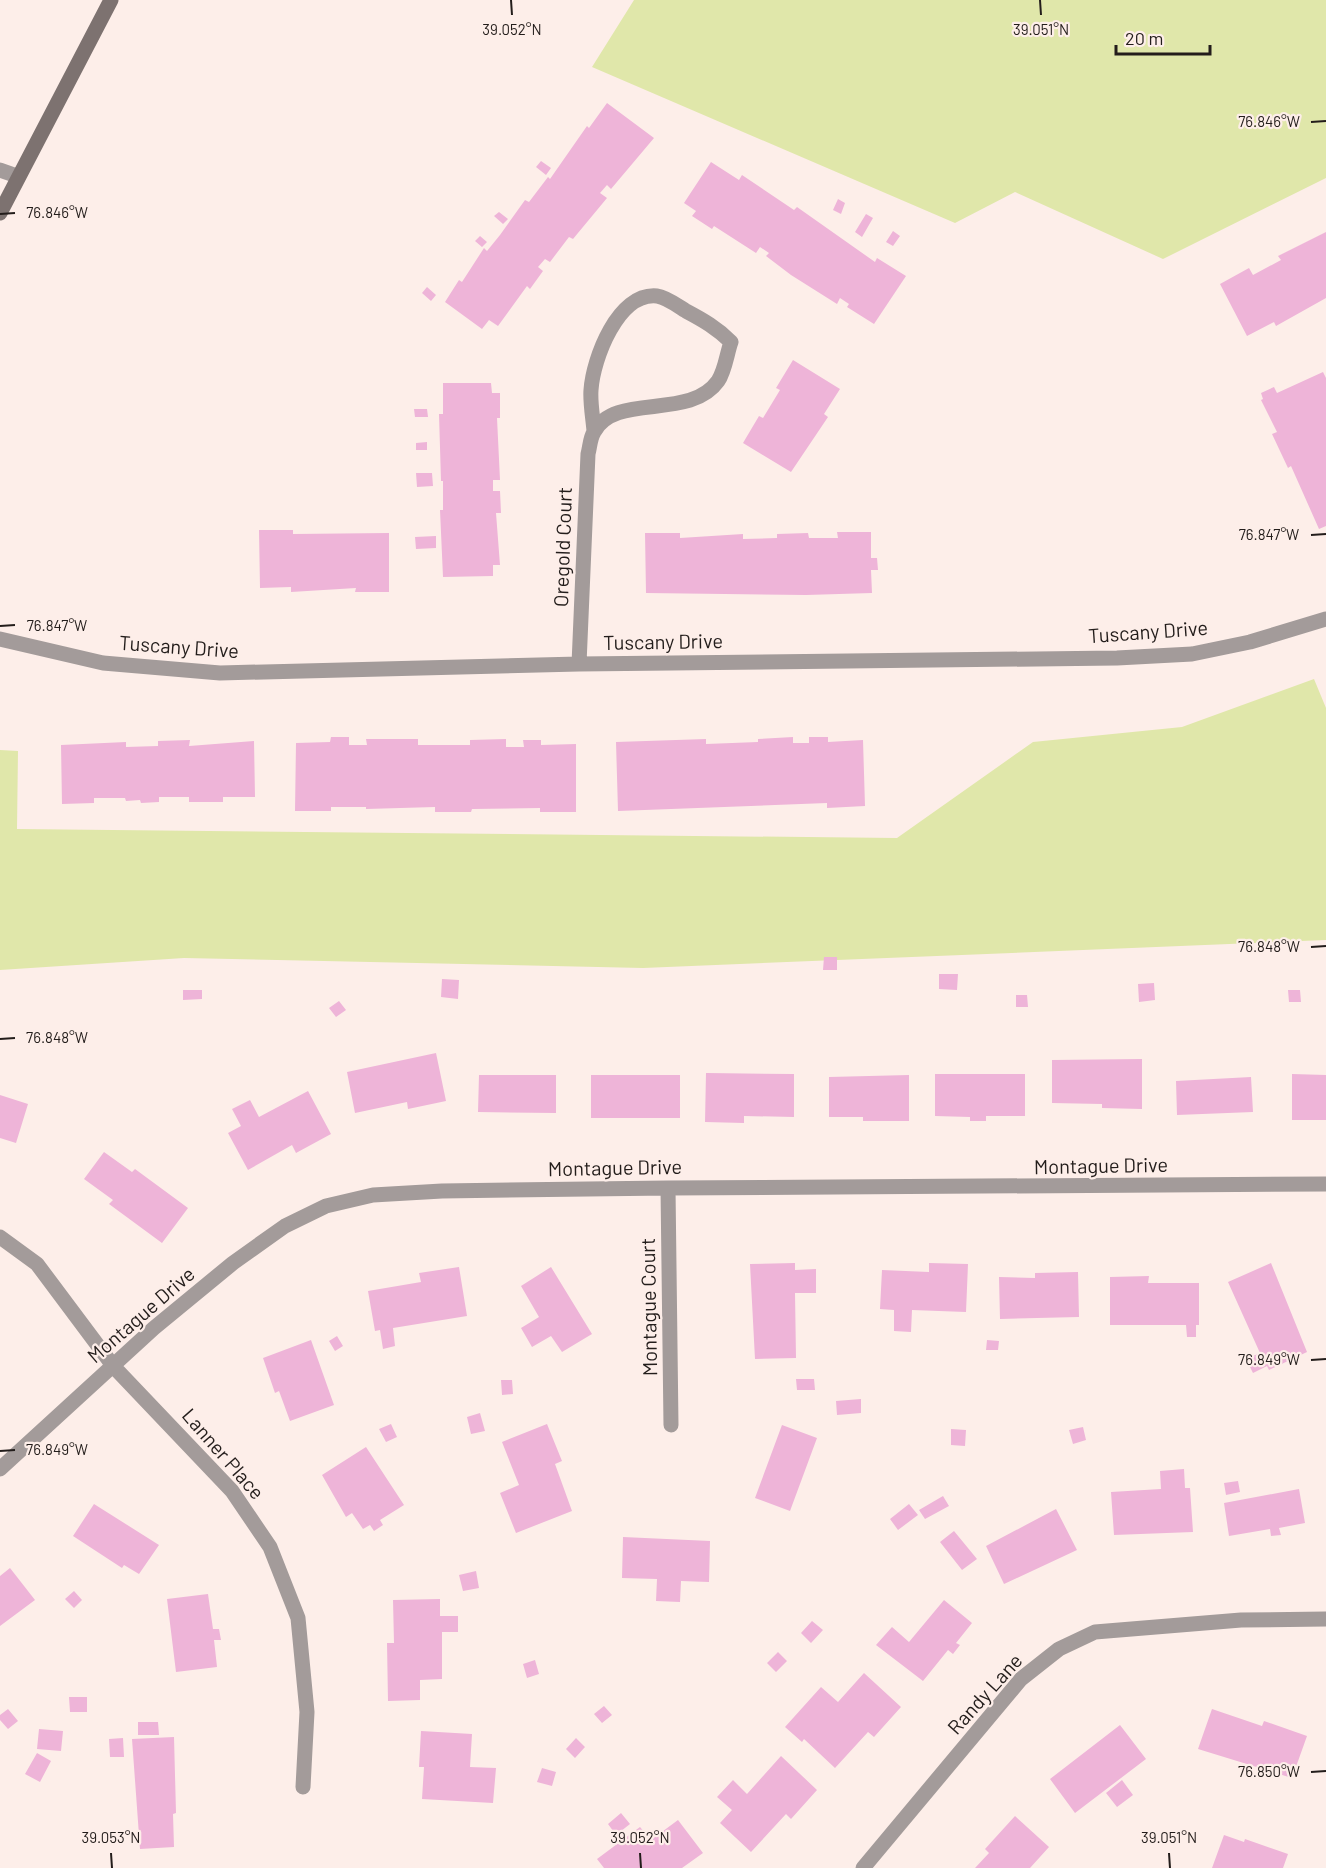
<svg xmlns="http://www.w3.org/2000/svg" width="1326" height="1868" viewBox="0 0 1326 1868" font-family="Barlow,sans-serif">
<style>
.green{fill:#e0e7aa}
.building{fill:#eeb4d8}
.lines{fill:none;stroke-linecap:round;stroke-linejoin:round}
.service{stroke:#a39b9a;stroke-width:15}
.minor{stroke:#a39b9a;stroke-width:15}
.secondary{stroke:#7d7270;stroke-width:15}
.ticks{fill:none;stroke:#231d1b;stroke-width:2}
.labels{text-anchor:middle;stroke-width:4.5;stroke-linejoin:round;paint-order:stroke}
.street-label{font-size:20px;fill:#231d1b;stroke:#fdeee9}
.ticks-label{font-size:15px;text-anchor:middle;fill:#231d1b;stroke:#fdeee9;stroke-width:4.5;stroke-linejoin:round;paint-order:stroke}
</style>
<rect width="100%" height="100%" fill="#fdeee9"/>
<path class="green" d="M634,0h692v178l-163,81 -148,-67 -60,31 -363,-156z
M1314,679l12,29v232l-683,28 -459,-10 -184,12v-220l18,1 -1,78 880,9 136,-96 149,-15z"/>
<path class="building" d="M607,103l47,35 -43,51 -4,-4 -7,8 7,5 -34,41 -4,-2 -19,25 -5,-3 -7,8 5,4 -13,18 -3,-3 -29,40 -9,-6 -7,9 -37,-27 14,-22 3,2 22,-34 3,3 13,-16 25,-35 4,2 19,-25 2,2 37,-53 2,2z
M541,161l10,7 -5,7 -10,-8z
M711,162l28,18 3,-5 52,35 3,-3 78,55 2,-4 29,18 -32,48 -27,-17 2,-3 -9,-6 -3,6 -46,-29 -25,-19 3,-3 -9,-6 -4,6 -42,-27 -2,3 -20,-13 4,-5 -12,-8z
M838,199l7,4 -4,11 -8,-4z
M499,212l9,7 -5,5 -9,-8z
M866,214l7,4 -11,19 -7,-5z
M893,231l7,5 -7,10 -7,-4z
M1326,232v66l-50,28 -2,-4 -27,14 -27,-52 29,-16 4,7 28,-15 -3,-4z
M480,236l7,6 -5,5 -7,-6z
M427,287l9,8 -5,6 -9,-8z
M793,360l47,29 -16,25 4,3 -37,55 -48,-29 16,-27 4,2 17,-28 -4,-2z
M1323,372l3,6v148l-7,3 -28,-63 -3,2 -16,-34 5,-2 -16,-32 2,-1 -2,-6 13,-6 3,6z
M443,383h48l1,10h8v25h-3l3,62h-7v11h7l1,22h-5l4,52h-7v11l-50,1 -3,-67h3v-29h-2l-2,-67h4z
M414,409h13l1,8h-13z
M427,442v8h-11v-7z
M416,473h16l1,13 -16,1z
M259,530h34v4l96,-1v59h-34l1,-4 -65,4v-5l-31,1z
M837,532h34v26h6l1,12h-7l1,23 -66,2 -160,-2 -1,-60h35v5l63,-4v5l34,-1v-4l31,-1 1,5h29z
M436,536v12l-20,1 -1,-12z
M331,737h18v8h18l-1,-6h52v6h52v-5l36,-1v8h18l-1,-7h18v5l35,-1v68h-36v-4l-68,1 -1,3h-36v-5l-69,2v-2h-35v4h-36l1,-68 34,-1z
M793,737v6h16v-6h19v5l35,-2 2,66 -38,2v-5l-209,8 -2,-69 90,-3v5l52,-2v-3z
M190,740l-1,6 65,-5 1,56h-32v5h-34v-5h-30v5l-18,1 -1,-3 -14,1 -1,-3h-31v5l-32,1 -1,-59 65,-3v5l32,-1v-5z
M824,957h13v13h-14z
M939,974h19l-1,16 -18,-1z
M442,979l17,1 -1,19 -17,-2z
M1154,983l1,17 -16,2 -1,-18z
M183,990h19v9l-19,1z
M1288,990h12l1,12h-12z
M1016,995h11l1,12h-12z
M339,1001l7,9 -10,7 -7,-9z
M436,1053l10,48 -38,8 -1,-7 -52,11 -8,-41z
M1142,1059v50l-40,-1v-4l-50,-1v-43z
M706,1073l88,1v43l-50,-1v7l-39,-1z
M935,1074h90v42h-39v5h-16v-4l-35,-1z
M1292,1074l34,1v45h-34z
M479,1075h77v38l-78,-1z
M591,1075h89v43h-89z
M909,1075v46h-46v-4h-34v-40z
M1251,1077l2,35 -76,3 -1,-34z
M308,1091l23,43 -35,19 -4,-8 -44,25 -20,-37 13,-7 -9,-17 18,-9 9,17z
M0,1095l28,9 -12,39 -16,-5z
M104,1152l28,20 3,-3 53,39 -26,35 -53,-39 4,-4 -29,-21z
M795,1263v7l21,-1v24h-21l1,65 -41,1 -5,-95z
M929,1263l39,1 -2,48 -54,-2 -1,22 -17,-1v-21l-14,-1 2,-39 47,2z
M1271,1263l36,89 -38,18 -2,-4 -14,7 -7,-14 14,-6 -32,-71z
M459,1267l8,49 -74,12 2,18 -12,3 -3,-19 -5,1 -7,-40 53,-9 -2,-9z
M551,1267l41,67 -30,18 -11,-16 -19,11 -11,-19 18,-11 -18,-31z
M1078,1272l1,45 -79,2 -1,-42 36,1v-5z
M1149,1276l-1,7h51v42h-3v12h-9l-1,-12h-76v-48z
M337,1336l6,10 -8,5 -6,-10z
M311,1340l23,65 -44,16 -11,-30 -4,2 -12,-35z
M987,1340l12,1 -1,9h-12z
M796,1379h18l1,11h-18z
M501,1380h11l1,14 -11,1z
M861,1399v14l-24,2 -1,-14z
M480,1413l5,18 -14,3 -4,-17z
M391,1424l6,13 -11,5 -7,-13z
M547,1424l15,37 -7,3 17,47 -56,22 -16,-40 19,-8 -17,-43z
M782,1425l35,13 -27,73 -35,-13z
M1083,1427l3,13 -13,4 -4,-14z
M951,1429l15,1 -1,16 -14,-1z
M366,1447l38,58 -24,15 3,5 -9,6 -4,-6 -7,4 -11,-16 -6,4 -24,-42z
M1184,1469l1,19h5l3,44 -79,3 -3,-43 50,-3 -1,-18z
M1238,1481l2,11 -14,3 -2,-12z
M1299,1489l6,34 -26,5 2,7 -10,1 -1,-7 -41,7 -5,-33z
M943,1496l6,10 -24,13 -6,-9z
M94,1504l65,41 -20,29 -15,-9 -2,3 -49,-32z
M909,1504l9,11 -20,15 -8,-11z
M1056,1509l21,41 -73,34 -18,-38z
M954,1531l23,28 -15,11 -22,-28z
M623,1537l87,4 -1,41 -28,-1 -1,21 -24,-1 1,-22 -35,-1z
M10,1568l25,32 -35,26v-50z
M476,1571l3,17 -16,3 -4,-16z
M74,1591l8,9 -8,8 -9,-9z
M208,1594l5,35h6l2,11h-7l3,27 -41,5 -9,-73z
M440,1599v17h18v16h-16v47l-22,1v20l-32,1 -1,-58h7l-1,-43z
M944,1600l28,23 -16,20 4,2 -7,9 -5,-4 -25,31 -47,-36 16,-18 17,15z
M812,1621l11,9 -12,13 -10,-10z
M778,1652l9,9 -11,11 -9,-9z
M535,1660l4,14 -12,4 -4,-14z
M864,1673l37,34 -27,30 -6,-5 -33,36 -31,-29 -2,3 -17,-15 36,-40 17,15z
M69,1697h18v15h-17z
M604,1706l8,9 -10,8 -8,-9z
M8,1709l10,12 -10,8 -8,-9v-5z
M1212,1709l50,17 2,-5 43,15 -15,42 -94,-29z
M138,1722h20l1,13h-21z
M1120,1725l26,34 -71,54 -25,-34z
M39,1729l24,2 -2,20 -24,-2z
M421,1731l51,3 -2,33 26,1 -3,35 -71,-4 2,-32h-5z
M174,1737l2,76 -3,1 1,33 -34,2 -8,-110z
M123,1738l1,19h-14l-1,-18z
M576,1738l9,9 -10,11 -9,-9z
M37,1753l14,8 -11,21 -15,-8z
M781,1756l36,34 -26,29 -5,-5 -35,38 -31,-29 12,-13 -15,-13 16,-17 14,14z
M542,1768l14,4 -4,14 -15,-4z
M1122,1780l11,15 -16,12 -11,-14z
M621,1813l9,11 -14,11 -8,-11z
M1015,1816l34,31 -19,21h-55l14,-15 -4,-4z
M678,1820l25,33 -21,15h-78l-7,-9 43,-32 11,13z
M1224,1835l20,7 1,-3 43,15 -5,14h-71z"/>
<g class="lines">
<path class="service" d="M0,170l17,6"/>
<path class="minor" d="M0,639l103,24 117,10 359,-9 538,-6 75,-4 58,-12 76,-23
M579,664l9,-210c2,-7 2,-16 6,-22 21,-40 96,-11 124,-51 7,-10 9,-28 13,-39 -14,-14 -28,-22 -45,-31 -8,-5 -20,-14 -29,-15 -39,-4 -64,63 -66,94 -1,13 2,28 3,41
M668,1188l3,237
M0,1237l37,27 77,103 118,124 38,56 28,71 9,94 -4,75
M0,1469l154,-141 79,-65 52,-37 41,-20 47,-11 69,-4 226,-3 658,-4
M863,1868l158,-189 38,-30 36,-17 146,-12 85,-1"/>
<path class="secondary" d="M0,213l111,-213"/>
</g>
<path class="ticks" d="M511,0l1,15M1040,0l1,15M1311,122l15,-1M0,214l15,-1M1311,535l15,-1M0,626l15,-1M1311,947l15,-1M0,1039l15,-1M1311,1360l15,-1M0,1451l15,-1M1311,1772l15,-1M111,1853l1,15M640,1853l1,15M1169,1853l1,15"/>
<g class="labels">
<g class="street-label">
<text transform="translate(563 547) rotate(-88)" y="7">Oregold Court</text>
<text transform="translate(1148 632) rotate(-4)" y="7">Tuscany Drive</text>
<text transform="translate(663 642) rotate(-1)" y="7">Tuscany Drive</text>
<text transform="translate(179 647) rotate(4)" y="7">Tuscany Drive</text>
<text transform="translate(1101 1166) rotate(-1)" y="7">Montague Drive</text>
<text transform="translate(615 1168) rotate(-1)" y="7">Montague Drive</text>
<text transform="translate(649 1307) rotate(-91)" y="7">Montague Court</text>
<text transform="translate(141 1315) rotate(-41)" y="7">Montague Drive</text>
<text transform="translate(223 1454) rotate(49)" y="7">Lanner Place</text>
<text transform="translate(985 1694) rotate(-48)" y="7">Randy Lane</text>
</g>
</g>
<g class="ticks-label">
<text x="512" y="35">39.052°N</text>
<text x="1041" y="35">39.051°N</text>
<text x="1269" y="127">76.846°W</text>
<text x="57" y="218">76.846°W</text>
<text x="1269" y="540">76.847°W</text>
<text x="57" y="631">76.847°W</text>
<text x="1269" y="952">76.848°W</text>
<text x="57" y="1043">76.848°W</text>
<text x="1269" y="1365">76.849°W</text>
<text x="57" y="1455">76.849°W</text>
<text x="1269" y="1777">76.850°W</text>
<text x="111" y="1843">39.053°N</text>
<text x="640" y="1843">39.052°N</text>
<text x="1169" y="1843">39.051°N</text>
</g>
<path d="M1116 45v9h94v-9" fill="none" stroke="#231d1b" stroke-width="3"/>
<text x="1125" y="45" font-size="18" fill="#231d1b" stroke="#fdeee9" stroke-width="4.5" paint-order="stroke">20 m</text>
</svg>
